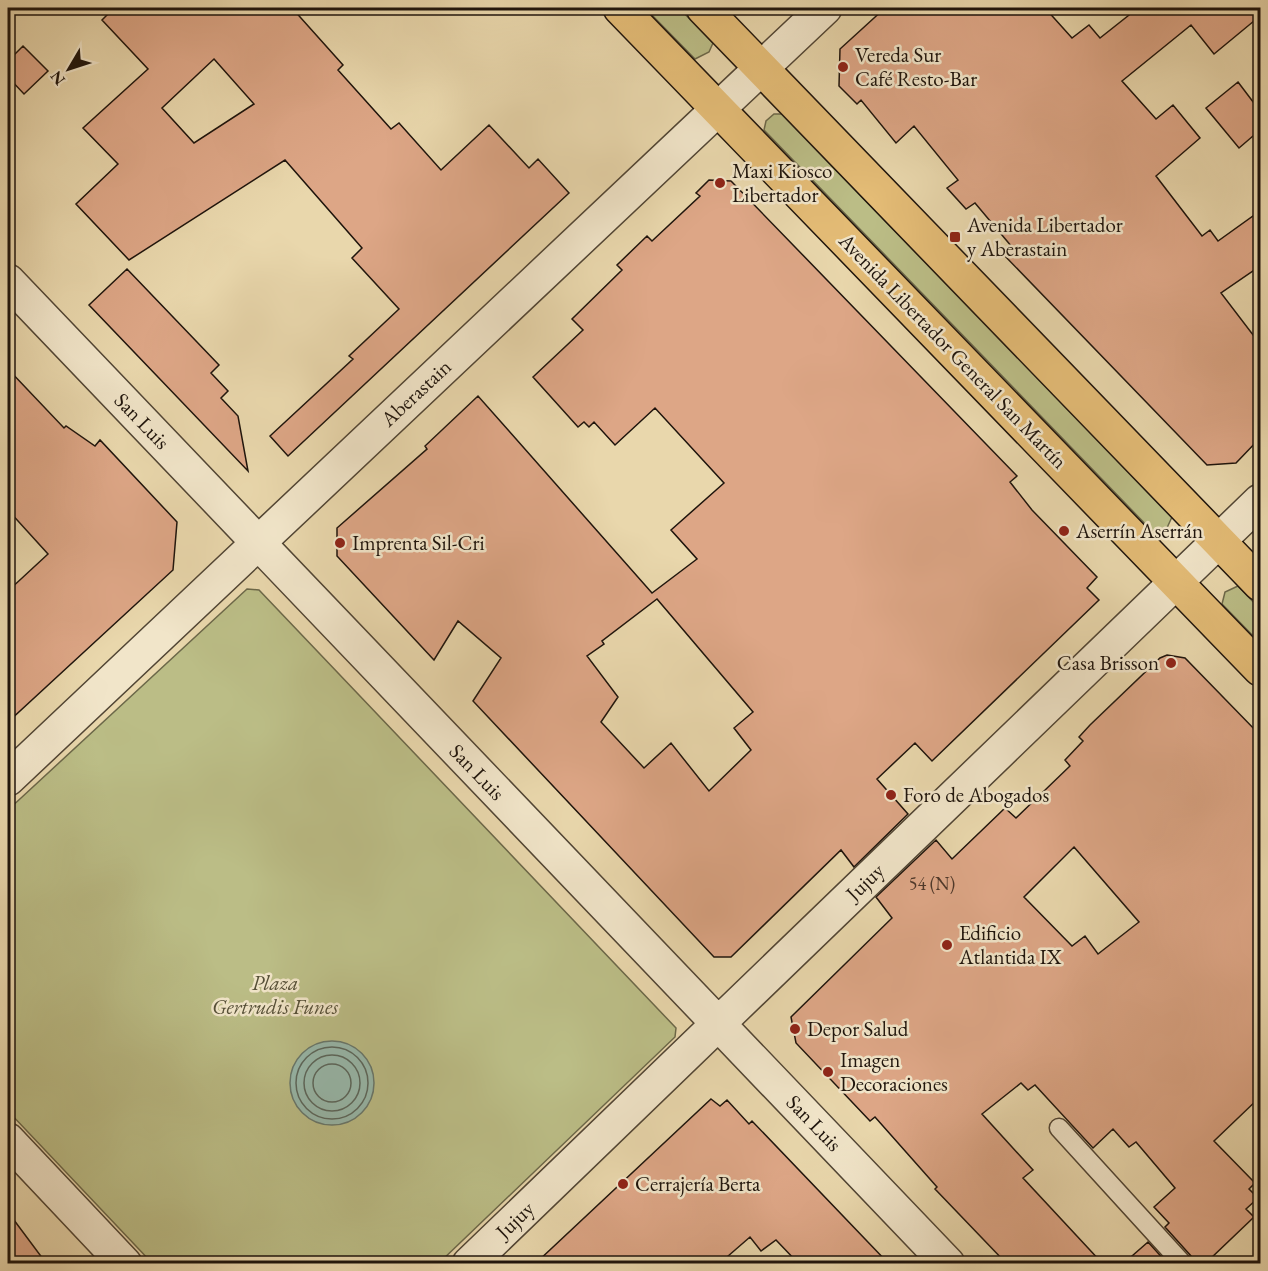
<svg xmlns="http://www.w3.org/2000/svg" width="1268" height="1271" viewBox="0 0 1268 1271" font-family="'EB Garamond',serif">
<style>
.green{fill:#bbbd86;stroke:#6c6849;stroke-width:1.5}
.water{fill:#97b9ac;stroke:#67776c;stroke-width:1.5}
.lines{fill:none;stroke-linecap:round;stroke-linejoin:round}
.shore{stroke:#5a665c;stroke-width:1.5}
.building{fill:#dda686;stroke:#1e140c;stroke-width:1.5;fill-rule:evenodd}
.service-casing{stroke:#514534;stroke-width:21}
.minor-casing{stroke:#514534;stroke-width:36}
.primary-casing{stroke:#1e140c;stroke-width:36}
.service{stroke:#f1e5c9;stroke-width:18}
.minor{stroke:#f1e5c9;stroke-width:33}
.primary{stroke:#e4bc76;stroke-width:33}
.poi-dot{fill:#8f2418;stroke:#f1e5c9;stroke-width:2}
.labels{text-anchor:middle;stroke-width:5;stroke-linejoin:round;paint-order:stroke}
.number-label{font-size:18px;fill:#4e382a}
.poi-label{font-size:21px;fill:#1e140c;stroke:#f1e5c9;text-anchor:start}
.street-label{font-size:21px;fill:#1e140c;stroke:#f1e5c9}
.park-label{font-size:21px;font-style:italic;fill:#554f37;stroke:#f1e5c9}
</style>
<rect width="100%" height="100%" fill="#e9d7ac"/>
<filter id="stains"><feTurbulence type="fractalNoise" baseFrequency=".00333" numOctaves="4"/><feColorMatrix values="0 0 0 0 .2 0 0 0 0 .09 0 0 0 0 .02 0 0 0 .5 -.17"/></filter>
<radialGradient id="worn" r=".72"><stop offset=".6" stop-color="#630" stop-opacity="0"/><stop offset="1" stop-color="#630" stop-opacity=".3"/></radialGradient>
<path class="green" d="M645,8h34l34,35 -4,9 -14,7z
M774,114h8l390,403 -6,13 -11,4 -391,-404 2,-9z
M1238,586l22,23v34l-38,-39 3,-12z
M247,589l12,1 417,438 -1,9 -236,226h-287l-144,-152v-301z"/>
<path class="water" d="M290 1083a42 42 0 1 1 84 0a42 42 0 1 1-84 0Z"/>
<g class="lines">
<path class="shore" d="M296 1083a36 36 0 1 1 72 0a36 36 0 1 1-72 0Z
M304 1083a28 28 0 1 1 56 0a28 28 0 1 1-56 0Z
M313 1083a19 19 0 1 1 38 0a19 19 0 1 1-38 0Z"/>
</g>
<path class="building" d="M114,8h178l51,57 -5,5 53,59 8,-6 42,47 48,-45 40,43 9,-9 31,34 -281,263 -18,-20 83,-77 -4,-3 50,-47 -47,-51 10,-10 -77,-88 -156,100 -53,-56 42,-40 -35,-36 65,-59 -46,-49zM214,59l40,45 -60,39 -32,-35z
M885,8h160l27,30 17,-13 11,13 38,-30h122v8l-46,38 -23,-29 -69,56 34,38 17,-14 27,33 -44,38 46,60 8,-6 8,11 42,-30v55l-39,27 39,51v94l-24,25 -29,2 -203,-210 8,-8 -37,-44 -9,6 -19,-21 11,-8 -44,-54 -18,17 -35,-43 -4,4 -18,-18 1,-37z
M23,46l25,25 -24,23 -16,-17v-16z
M1238,82l22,29v19l-21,18 -33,-40z
M709,180l22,1 286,295 -7,6 22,28 65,67 -10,11 12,12 -167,161 -17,-18 -38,36 31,35 -54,53 -13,-17 -110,107h-17l-241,-256 28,-43 -43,-37 -24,39 -97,-104v-28l90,-79 -2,-3 53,-50 174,197 45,-34 -26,-29 53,-47 -69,-75 -40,37 -21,-23 -5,5 -5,-5 -6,5 -45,-50 50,-47 -11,-11 50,-49 -5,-5 30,-29 5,5 48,-45 -4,-3zM657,599l96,113 -19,16 17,22 -42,41 -38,-48 -27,25 -43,-46 17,-25 -31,-41 17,-12 -2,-3z
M127,269l92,96 -8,8 17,18 -7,7 17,18 10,55 -159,-166z
M8,369l56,59 2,-2 29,20 5,-6 77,82 -4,48 -165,152v-131l40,-37 -40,-44z
M1167,655l18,3 75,77v362l-46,44 41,42 -6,6 9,9 -12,11 8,8 -44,42 -16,4 -3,-7 -26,-29 4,-4 -15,-16 21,-19 -39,-46 -7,5 -16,-18 -20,19 -58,-63 -7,5 -7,-7 -39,31 51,56 -10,8 79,85h-96l-71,-74 2,-2 -62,-70 -5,4 -74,-78 -5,-26 101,-99 -16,-21 60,-57 16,19 53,-51 11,10 54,-52 -5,-6 18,-19 -4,-4 11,-12 70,-67zM1074,847l65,75 -41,32 -13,-18 -13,10 -48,-49z
M711,1099l9,7 7,-6 22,24 3,-3 136,142h-90l-22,-23 -15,11 -11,-14 -30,26h-184z
M8,1212l38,51h-38z
M1148,1242l19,21h-43z"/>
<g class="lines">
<g class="service-casing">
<path id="service" d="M1059,1128l124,136"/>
</g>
<g class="minor-casing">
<path id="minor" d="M8,281l940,983
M8,779l817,-771
M8,1140l117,124
M469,1264l791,-763"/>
</g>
<g class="primary-casing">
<path id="primary" d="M620,8l640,661
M703,8l557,576"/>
</g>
<use href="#service" class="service"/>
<use href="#minor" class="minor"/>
<use href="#primary" class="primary"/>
</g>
<g class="poi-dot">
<circle cx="843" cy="67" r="6"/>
<circle cx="720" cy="183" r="6"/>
<rect x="949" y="231" width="12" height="12" rx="3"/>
<circle cx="1064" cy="531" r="6"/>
<circle cx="340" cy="543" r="6"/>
<circle cx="1171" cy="663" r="6"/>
<circle cx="891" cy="795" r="6"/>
<circle cx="947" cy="945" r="6"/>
<circle cx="795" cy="1029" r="6"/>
<circle cx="828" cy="1072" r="6"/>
<circle cx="623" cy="1184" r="6"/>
</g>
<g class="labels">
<g class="number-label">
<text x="932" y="890">54 (N)</text>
</g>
<g class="poi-label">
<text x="855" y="62">Vereda Sur<tspan x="855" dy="24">Café Resto-Bar</tspan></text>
<text x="732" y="178">Maxi Kiosco<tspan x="732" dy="24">Libertador</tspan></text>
<text x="967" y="232">Avenida Libertador<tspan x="967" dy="24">y Aberastain</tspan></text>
<text x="1076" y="538">Aserrín Aserrán</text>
<text x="352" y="550">Imprenta Sil-Cri</text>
<text x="1159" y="670" text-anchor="end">Casa Brisson</text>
<text x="903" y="802">Foro de Abogados</text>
<text x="959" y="940">Edificio<tspan x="959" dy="24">Atlantida IX</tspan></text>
<text x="807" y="1036">Depor Salud</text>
<text x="840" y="1067">Imagen<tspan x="840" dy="24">Decoraciones</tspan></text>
<text x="635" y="1191">Cerrajería Berta</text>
</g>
<g class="street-label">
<text transform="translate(953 351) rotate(46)" y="7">Avenida Libertador General San Martín</text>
<text transform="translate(416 393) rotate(-43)" y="7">Aberastain</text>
<text transform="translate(142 421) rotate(46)" y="7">San Luis</text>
<text transform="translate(477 772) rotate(46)" y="7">San Luis</text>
<text transform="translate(865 882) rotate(-44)" y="7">Jujuy</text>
<text transform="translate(814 1123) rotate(46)" y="7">San Luis</text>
<text transform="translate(515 1220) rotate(-44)" y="7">Jujuy</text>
</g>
<g class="park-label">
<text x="275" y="990">Plaza<tspan x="275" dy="24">Gertrudis Funes</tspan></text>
</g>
</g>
<rect width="1268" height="1271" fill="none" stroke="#e9d7ac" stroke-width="30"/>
<rect x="9" y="9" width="1250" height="1253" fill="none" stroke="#1e140c" stroke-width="3"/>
<rect x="15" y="15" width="1238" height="1241" fill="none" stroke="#1e140c" stroke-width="1.5"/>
<g transform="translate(69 69) rotate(231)" stroke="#f1e5c9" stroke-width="4.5" paint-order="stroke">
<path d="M0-4.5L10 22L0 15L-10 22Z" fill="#1e140c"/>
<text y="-9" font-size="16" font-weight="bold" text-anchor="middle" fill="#1e140c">N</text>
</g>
<rect width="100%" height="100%" filter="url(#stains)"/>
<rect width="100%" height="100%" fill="url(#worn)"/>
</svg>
